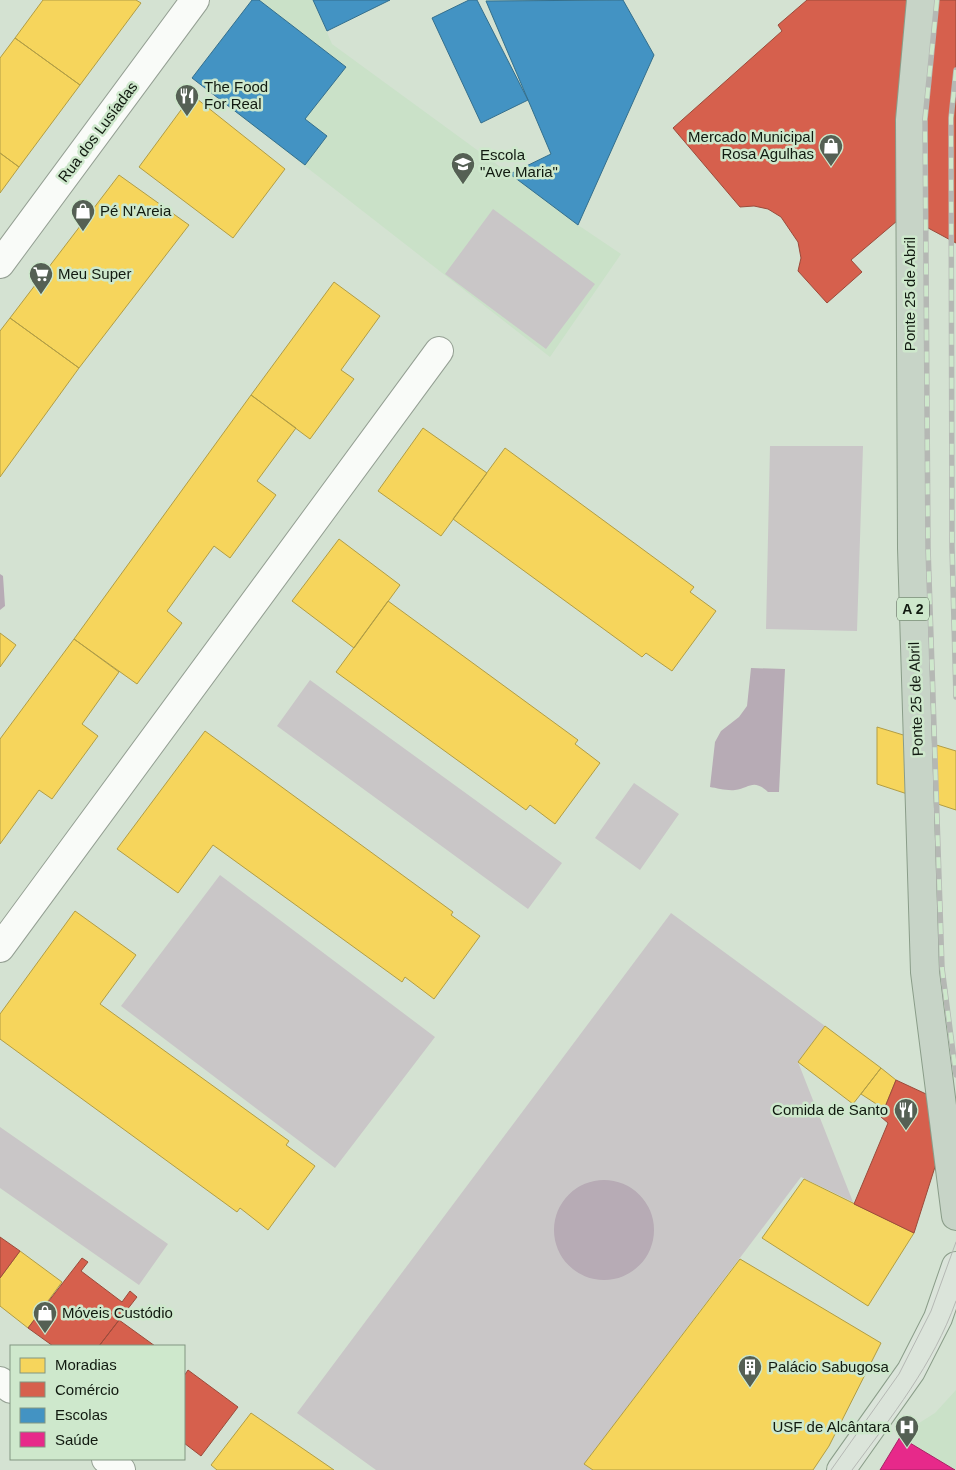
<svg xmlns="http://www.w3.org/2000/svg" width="956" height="1470" viewBox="0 0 956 1470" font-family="Arial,sans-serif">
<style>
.built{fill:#cae1c8}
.green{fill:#c9c6c7}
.water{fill:#b7abb5}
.homes{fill:#f6d55c;stroke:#b19d45}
.shops{fill:#d6604d;stroke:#9b4b3b}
.schools{fill:#4393c3;stroke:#346f8d}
.health{fill:#e7298a;stroke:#a72465}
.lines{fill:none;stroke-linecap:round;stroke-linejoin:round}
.minor-casing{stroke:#949f93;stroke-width:30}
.major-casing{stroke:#8a9d89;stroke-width:30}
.highway-casing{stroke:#8a9d89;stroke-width:30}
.minor{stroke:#f9fbf8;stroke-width:28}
.major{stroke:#dbe4da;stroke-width:28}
.highway{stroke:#c7d4c7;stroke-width:28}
.tram{stroke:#b5b8b4;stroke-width:1}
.rail-casing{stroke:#b5b8b4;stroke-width:5.5}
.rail{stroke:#cee8cc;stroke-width:4;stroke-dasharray:11;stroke-linecap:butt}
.labels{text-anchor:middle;stroke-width:5;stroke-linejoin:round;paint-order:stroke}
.shield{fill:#cee8cc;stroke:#4a5848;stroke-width:1}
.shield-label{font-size:14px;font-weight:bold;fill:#111a10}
.poi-label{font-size:15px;fill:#111a10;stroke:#cee8cc;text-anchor:start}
.street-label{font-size:15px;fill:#111a10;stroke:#cee8cc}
</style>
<rect width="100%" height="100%" fill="#d4e2d2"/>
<path class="built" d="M252,0h61l19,44 178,130 41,-20 -66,-154h138l31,55 -76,170 43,29 -71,103 -358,-279z
M956,1390v80h-74l26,-40 27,-17z"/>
<path class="green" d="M493,209l102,75 -49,65 -101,-75z
M770,446h93l-6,185 -91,-2z
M310,680l252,183 -34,46 -251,-183z
M634,783l45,31 -39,56 -45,-32z
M220,875l215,162 -100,131 -214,-162z
M671,913l154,113 -27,36 55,140 -52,-25 -216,286 8,7h-217l-79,-57z
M0,1127l168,117 -29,41 -139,-97z"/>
<path class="water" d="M0,574l3,2 2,30 -5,4z
M751,668l34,1 -6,123h-11c-15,-14 -18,-4 -33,-2 -8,1 -18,-2 -25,-3l5,-45 6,-11 18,-14 8,-11z
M554 1230a50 50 0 1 1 100 0a50 50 0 1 1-100 0Z"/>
<path class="homes" d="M43,0h93l5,3 -61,82 -65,-47z
M15,38l65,47 -61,82 -19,-14v-95z
M192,95l93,74 -52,69 -94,-71z
M0,153l19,14 -19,26z
M119,175l70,50 -110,143 -69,-50z
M334,282l46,34 -39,54 13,9 -44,60 -59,-44z
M10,318l69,50 -79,109v-146z
M251,395l45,33 -39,53 19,14 -46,63 -16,-12 -47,65 15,12 -45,61 -63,-45z
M423,428l64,45 -46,63 -63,-45z
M505,448l189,139 -4,5 26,19 -44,60 -26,-18 -4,4 -189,-138z
M339,539l61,46 -46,63 -62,-47z
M388,601l190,139 -3,4 25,19 -45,61 -25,-19 -4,5 -190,-138z
M0,633l16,12 -16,22z
M74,639l45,33 -37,52 16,12 -46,63 -13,-9 -39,54v-105z
M877,727l79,24v59l-79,-26z
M205,731l248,181 -2,3 29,21 -46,63 -29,-22 -3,5 -189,-137 -35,48 -61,-44z
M75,911l61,44 -36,49 189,137 -3,4 29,21 -47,64 -28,-22 -3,4 -237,-173v-25z
M825,1026l56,42 -28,36 -55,-42z
M881,1068l15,12 -12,29 -23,-15z
M804,1179l110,54 -46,73 -106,-68z
M20,1251l42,31 -34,46 -28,-22v-28z
M740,1259l141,84 -52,103 -16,24h-220l-9,-6z
M251,1413l83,57h-117l-6,-5z"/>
<path class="shops" d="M807,0h149v243l-52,-28 -53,45 11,12 -35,31 -29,-32 3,-13 -3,-16 -17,-25 -13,-8 -14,-3 -14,1 -67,-79 109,-97 -4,-6z
M896,1080l58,27 -40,126 -60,-29 34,-81 -7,-6z
M0,1237l20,14 -20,27z
M82,1258l6,4 -7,9 41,31 8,-11 7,6 -38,49h-46l-25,-18z
M119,1320l36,26h-56z
M188,1370l50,37 -37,49 -17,-13v-67z"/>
<path class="schools" d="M252,0h7l87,67 -41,52 22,17 -22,29 -113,-87z
M313,0h77l-63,31z
M469,0h8l51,100 -47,23 -49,-105z
M623,0l31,55 -76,170 -68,-51 41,-20 -65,-153z"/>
<path class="health" d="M900,1437l55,33h-75z"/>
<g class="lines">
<g class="minor-casing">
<path id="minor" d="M0,264l195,-264
M0,948l439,-597
M0,1381l11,8
M106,1459l15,11"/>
</g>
<g class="major-casing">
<path id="major" d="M841,1470l70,-99 27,-53 18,-52"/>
</g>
<g class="highway-casing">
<path id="highway" d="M921,0l-11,120 2,428 13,424 31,244"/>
</g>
<use href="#minor" class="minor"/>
<use href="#major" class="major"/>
<use href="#highway" class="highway"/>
<path class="tram" d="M831,1470l68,-96 32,-63 25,-69
M852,1470c40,-54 81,-105 104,-169"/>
<g class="rail-casing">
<path id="rail" d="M937,0l-12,119 3,429 14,420 14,107
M956,70l-5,48 1,429 4,150"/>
</g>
<use href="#rail" class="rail"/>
</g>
<defs>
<g id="restaurant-pin" transform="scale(1.25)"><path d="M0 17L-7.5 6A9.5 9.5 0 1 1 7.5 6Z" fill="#556054" stroke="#cee8cc"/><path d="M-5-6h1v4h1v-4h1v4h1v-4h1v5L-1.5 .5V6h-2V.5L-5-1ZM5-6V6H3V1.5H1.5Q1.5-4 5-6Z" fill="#fff"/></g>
<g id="shop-pin" transform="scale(1.25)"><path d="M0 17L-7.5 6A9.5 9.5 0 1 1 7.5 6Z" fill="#556054" stroke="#cee8cc"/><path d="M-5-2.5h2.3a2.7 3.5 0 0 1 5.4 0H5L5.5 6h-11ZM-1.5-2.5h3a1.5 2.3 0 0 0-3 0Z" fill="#fff"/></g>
<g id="school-pin" transform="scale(1.25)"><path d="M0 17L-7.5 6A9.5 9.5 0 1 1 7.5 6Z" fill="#556054" stroke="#cee8cc"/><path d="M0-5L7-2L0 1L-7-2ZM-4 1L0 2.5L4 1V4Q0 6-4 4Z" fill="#fff"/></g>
<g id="supermarket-pin" transform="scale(1.25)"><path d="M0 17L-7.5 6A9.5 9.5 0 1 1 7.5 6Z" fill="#556054" stroke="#cee8cc"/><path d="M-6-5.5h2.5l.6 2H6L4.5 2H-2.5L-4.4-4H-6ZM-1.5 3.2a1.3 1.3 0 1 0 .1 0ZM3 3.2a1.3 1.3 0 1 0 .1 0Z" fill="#fff"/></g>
<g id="building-pin" transform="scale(1.25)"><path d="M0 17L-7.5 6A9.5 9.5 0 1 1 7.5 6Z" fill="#556054" stroke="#cee8cc"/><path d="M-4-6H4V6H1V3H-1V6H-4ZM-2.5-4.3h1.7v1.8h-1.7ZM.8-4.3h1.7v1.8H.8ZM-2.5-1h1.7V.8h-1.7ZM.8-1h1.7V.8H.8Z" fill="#fff"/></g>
<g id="hospital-pin" transform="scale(1.25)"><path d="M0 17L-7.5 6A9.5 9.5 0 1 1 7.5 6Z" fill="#556054" stroke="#cee8cc"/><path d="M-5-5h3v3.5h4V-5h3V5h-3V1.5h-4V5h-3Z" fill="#fff"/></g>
</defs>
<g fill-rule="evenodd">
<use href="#restaurant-pin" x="187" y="96"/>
<use href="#shop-pin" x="831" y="146"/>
<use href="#school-pin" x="463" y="164"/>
<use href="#shop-pin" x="83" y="211"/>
<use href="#supermarket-pin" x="41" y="274"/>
<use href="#restaurant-pin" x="906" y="1110"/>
<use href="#shop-pin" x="45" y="1313"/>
<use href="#building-pin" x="750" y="1367"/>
<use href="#hospital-pin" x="907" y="1427"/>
</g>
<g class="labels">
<rect class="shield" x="897" y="597.5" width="32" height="23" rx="4"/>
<g class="shield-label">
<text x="913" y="614">A 2</text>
</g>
<g class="poi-label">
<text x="204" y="92">The Food<tspan x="204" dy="17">For Real</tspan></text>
<text x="814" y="142" text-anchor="end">Mercado Municipal<tspan x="814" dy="17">Rosa Agulhas</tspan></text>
<text x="480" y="160">Escola<tspan x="480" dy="17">"Ave Maria"</tspan></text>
<text x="100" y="216">Pé N'Areia</text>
<text x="58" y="279">Meu Super</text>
<text x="888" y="1115" text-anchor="end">Comida de Santo</text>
<text x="62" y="1318">Móveis Custódio</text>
<text x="768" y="1372">Palácio Sabugosa</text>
<text x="890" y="1432" text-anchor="end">USF de Alcântara</text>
</g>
<g class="street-label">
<text transform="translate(98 132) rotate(-53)" y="5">Rua dos Lusíadas</text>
<text transform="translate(910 294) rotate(-90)" y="5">Ponte 25 de Abril</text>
<text transform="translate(916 699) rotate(-92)" y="5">Ponte 25 de Abril</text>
</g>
</g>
<rect x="10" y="1345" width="175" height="115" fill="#cee8cc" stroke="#829681"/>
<rect x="20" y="1358" width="25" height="15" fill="#f6d55c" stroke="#829681"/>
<text x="55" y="1370" font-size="15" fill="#111a10">Moradias</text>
<rect x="20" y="1382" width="25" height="15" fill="#d6604d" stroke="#829681"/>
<text x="55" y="1395" font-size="15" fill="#111a10">Comércio</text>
<rect x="20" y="1408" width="25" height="15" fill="#4393c3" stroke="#829681"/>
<text x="55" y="1420" font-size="15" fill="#111a10">Escolas</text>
<rect x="20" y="1432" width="25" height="15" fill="#e7298a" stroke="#829681"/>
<text x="55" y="1445" font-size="15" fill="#111a10">Saúde</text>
</svg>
